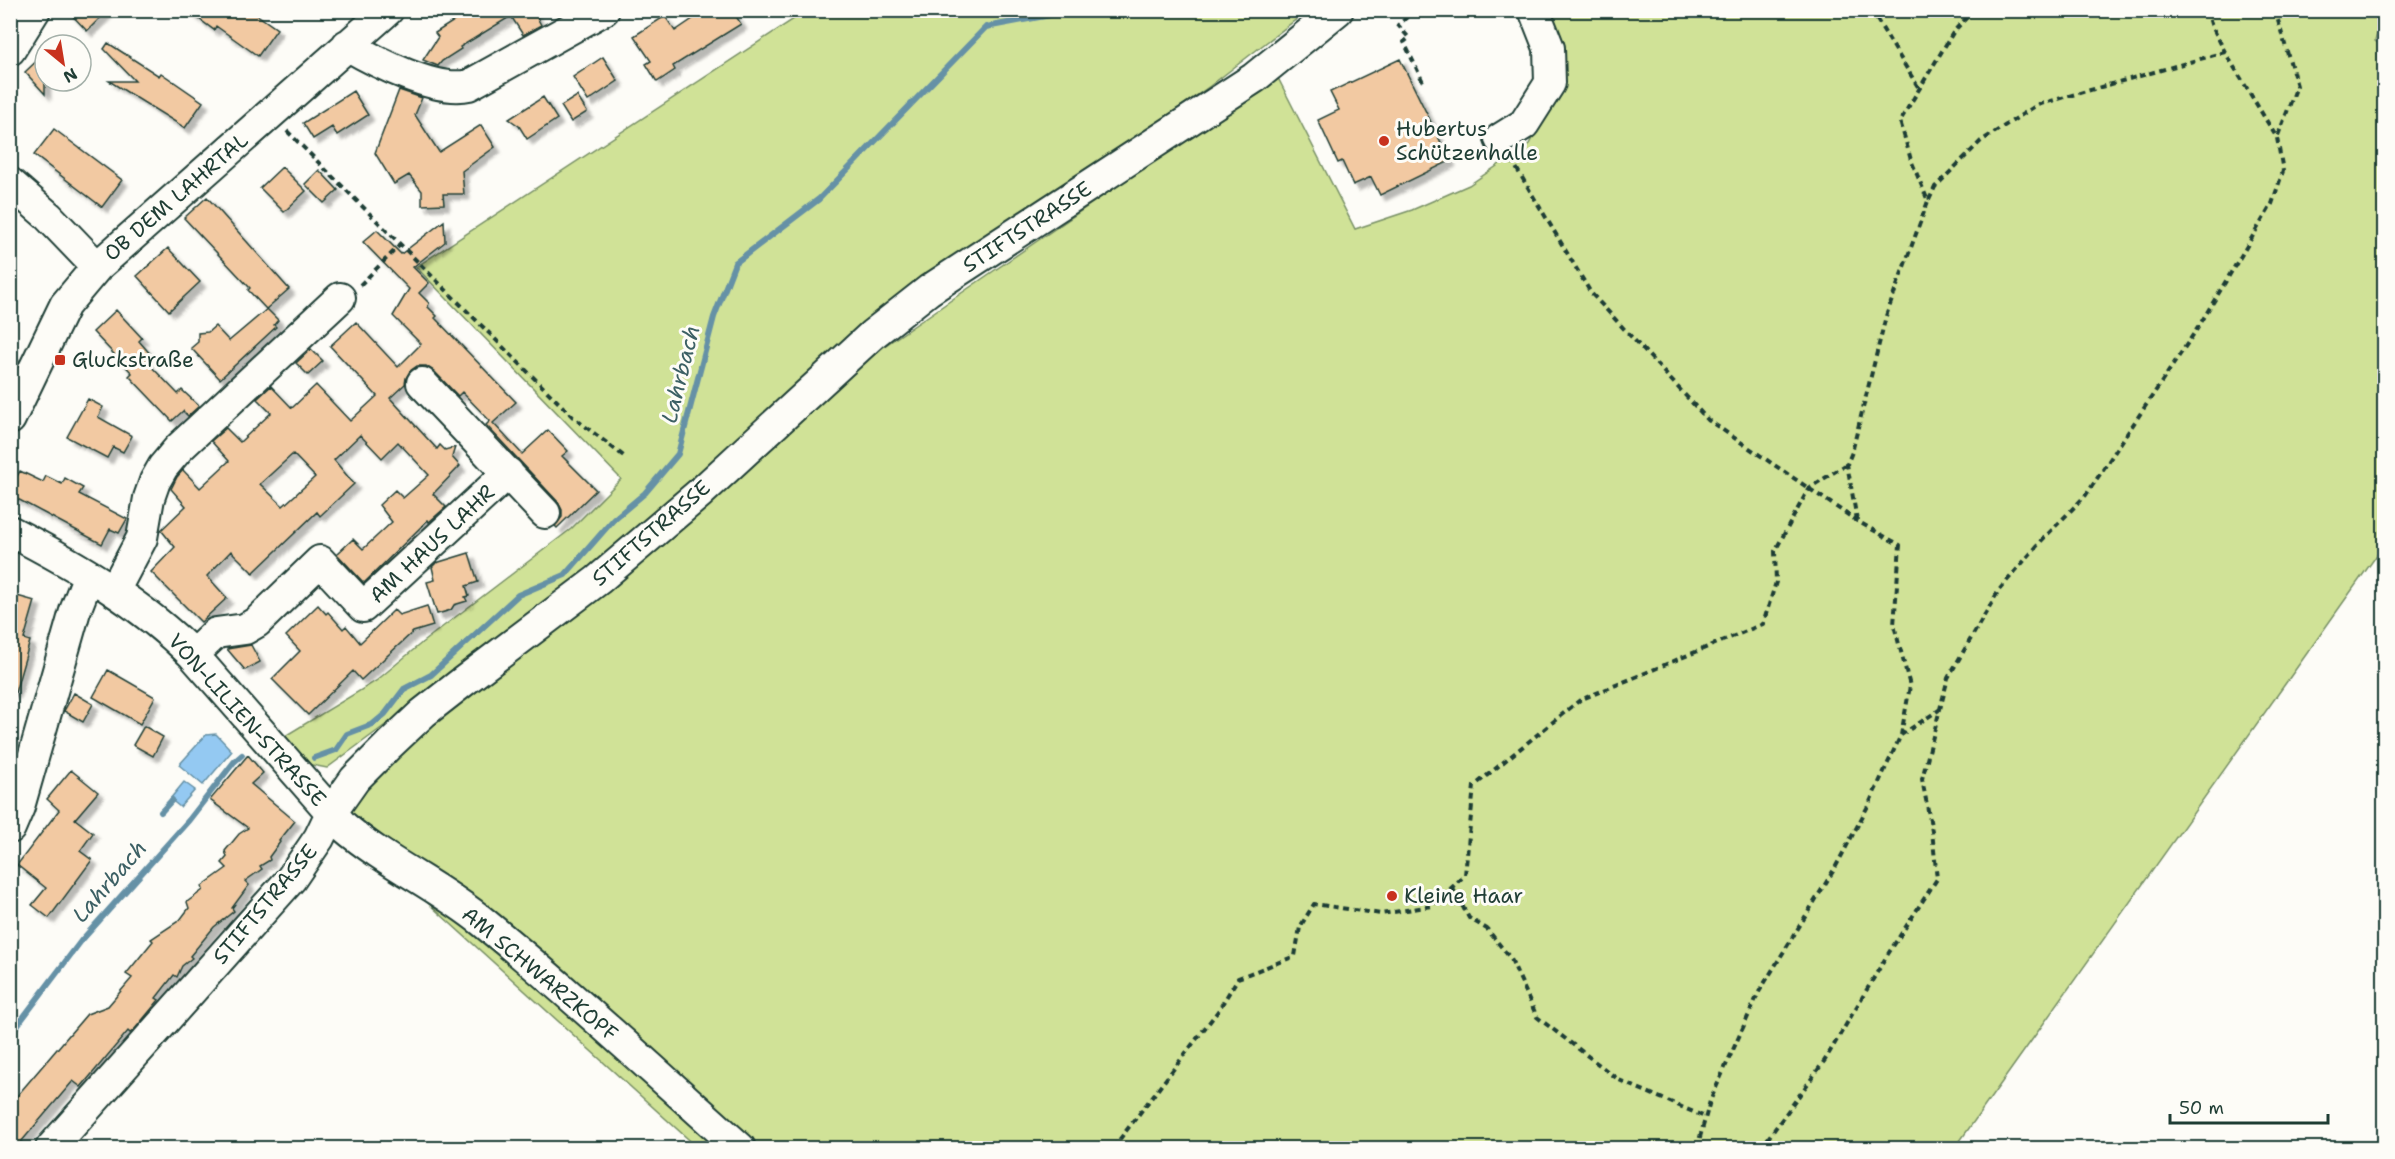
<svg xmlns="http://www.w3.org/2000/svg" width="2395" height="1159" viewBox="0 0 2395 1159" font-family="'Shantell Sans',sans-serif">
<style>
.green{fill:#d0e297;stroke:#789066;stroke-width:1.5}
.water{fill:#94c9f2;stroke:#6591a6;stroke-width:1.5}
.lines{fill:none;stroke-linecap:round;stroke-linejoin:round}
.stream{stroke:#6591a6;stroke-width:6}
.building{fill:#f2c9a2;stroke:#1f3d34;stroke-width:1.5;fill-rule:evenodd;filter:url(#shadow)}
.minor-casing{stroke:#1f3d34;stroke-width:34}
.path{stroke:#1f3d34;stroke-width:4;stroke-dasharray:6 4.5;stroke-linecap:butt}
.minor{stroke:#fdfcf7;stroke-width:30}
.poi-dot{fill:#c8321e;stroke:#fdfcf7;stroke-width:2}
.labels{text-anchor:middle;stroke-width:6;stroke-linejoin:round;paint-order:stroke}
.poi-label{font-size:21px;fill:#1f3d34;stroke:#fdfcf7;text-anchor:start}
.street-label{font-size:21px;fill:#1f3d34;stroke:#fdfcf7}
.water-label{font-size:22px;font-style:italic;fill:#3c6064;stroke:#fdfcf7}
</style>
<defs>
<filter id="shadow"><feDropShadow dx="5.5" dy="5.5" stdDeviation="1.5" flood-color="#0004"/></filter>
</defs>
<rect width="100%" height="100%" fill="#fdfcf7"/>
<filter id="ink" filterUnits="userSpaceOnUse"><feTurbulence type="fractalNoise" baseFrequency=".0167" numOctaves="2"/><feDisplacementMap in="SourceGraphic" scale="12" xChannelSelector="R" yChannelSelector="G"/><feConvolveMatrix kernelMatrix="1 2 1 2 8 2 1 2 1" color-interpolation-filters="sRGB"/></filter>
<g filter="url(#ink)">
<path class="green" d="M806,11h501l-97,75 -343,242 -276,241 -131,101 -133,98 -20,-4 -22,-28 91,-55 48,-40 147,-112 50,-50 -205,-212z
M1533,11h851l-9,30 9,6v498l-429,603h-1257l-355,-322 8,-13 1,-12 64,-67 190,-145 277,-242 394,-271 78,153 57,-19 57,-25 60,-41 29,-54z"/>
<path class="water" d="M216,734l16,17 -29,34 -24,-20 27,-30z
M184,782l11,8 -15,17 -10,-8z"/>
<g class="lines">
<path class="stream" d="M314,758l22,-8 11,-16 26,-10 12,-10 19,-25 27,-14 87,-80 47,-20 49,-56 31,-26 33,-39 36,-137 21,-54 84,-64 167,-172 91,-17
M161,812l11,-12
M10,1035l71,-94 108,-121 45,-58 8,-7"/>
</g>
<path class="building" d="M67,10h41l-21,21z
M187,10h63l27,19 -19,27 -42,-30 -2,4z
M471,10h62l8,15 -18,10 -12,-19 -51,31 1,2 -19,12 -4,5 -15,-6 15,-23 -3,-4z
M706,10h26l9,14 -68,42 2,4 -18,12 -11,-18 5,-3 -17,-25 31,-20 10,15z
M108,43l51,33 2,-3 42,29 -18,26 -76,-47h26l-31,-32z
M45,53v41l-20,-22z
M603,57l15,24 -30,20 -15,-24z
M1400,59l50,102 -70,34 -9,-18 -18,8 -11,-24 -4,2 -20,-43 21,-10 -9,-18z
M399,90l23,8 -7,17 24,37 42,-27 14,22 -33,24 2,23h-21l1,10 -22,1v-14l-13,-16 -15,9 -19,-31z
M353,91l15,24 -31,20 -5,-8 -19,12 -10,-16z
M577,96l10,16 -16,10 -10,-16z
M543,97l14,22 -30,20 -8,-13 -10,-7z
M54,129l68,51 -20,27 -68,-52z
M282,167l24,24 -22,21 -24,-24z
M319,170l19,20 -14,13 -19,-19z
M207,197l82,92 -23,20 -18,-19 2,-2 -66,-70z
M444,221l1,21 -32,25 16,16 -10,10 10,10 -1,4 9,9 -2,2 81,84 -23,21 29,31 26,-24 20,21 -6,5 34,34 -39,38 -2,-2 7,-9v-7l-4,-8 -72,-77 4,-4 -28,-29 -4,4 -24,-25 -8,-5h-9l-7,5 -4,7 -1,6 -15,14 47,51 3,-4 5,5 10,-3 -3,10 8,9 -27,28 13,13 -17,15 -1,-2 -64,63 -27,-29 16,-15 10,10 29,-27 -13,-17 16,-15 8,8 26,-23 -31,-33 -16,16 -22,-23 -26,25 20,24 -34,32 -3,-4 -64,61 -22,-22 -24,25 20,22 -26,24 -50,-50 24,-25 -14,-17 25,-24 -15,-17 6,-12 6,-7 17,18 29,-27 -18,-20 15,-13 14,14 31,-29 -14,-14 14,-13 21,22 24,-23 34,36 27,-25 -47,-50 26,-24 42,45 23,-23 -28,-28 16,-27 -46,-47 14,-12 24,24zM293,454l22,23 -32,29 -23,-22z
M168,248l32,34 -31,29 -32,-35z
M267,309l11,11 -4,5 2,2 -56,52 -29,-31 7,-6v-9l10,-1 7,-6 14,15z
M116,310l26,28 -3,3 13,15 -6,5 32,33 4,-4 17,16 -11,10 -5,-5 -11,10 -43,-45 3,-3 -39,-41z
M311,349l12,12 -15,14 -12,-12z
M88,399l15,8 -5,10 34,19 -9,16 -10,-5 -6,11 -40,-21z
M20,471l23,11 3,-6 16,8 3,-6 18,10 -4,6 48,25 -8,14 -9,-4 -8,15 -92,-49v-7z
M469,553l9,29 -12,4 3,10 -4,1 2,4 -13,4 -3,5 -14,4 -10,-32 8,-2 -3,-13 4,-4z
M10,594l25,7 -11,38 6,2 -15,52 -5,-1z
M318,605l8,9 2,-2 15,17 3,-3 14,17 34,-33 5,5 28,-9 6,20 -20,6 -52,48 -8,-9 -45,44 -36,-36 28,-28 -14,-15z
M251,645l9,17 -15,8 -18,-21z
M108,670l47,27 -15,27 -47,-27z
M74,693l19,11 -10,18 -19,-11z
M144,726l19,11 -10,19 -20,-11z
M248,755l15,18 -12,11 44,37 -16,20 1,1 -11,15 1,3 -10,6 2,3 -17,12 4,4 -17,23 2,3 -20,16 -24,29 2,2 -10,8 -5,11 -3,-2 -18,23 3,2 -25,30 -4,3 -2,-2 -47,56 -8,-6 -58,68h-5v-45l77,-90 21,-8 24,-28 -6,-4 27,-33 -2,-2 29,-19 9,-12 -2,-6 16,-12 -1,-4 25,-18 -5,-5 5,-6 -2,-6 14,-17 9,-6 -38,-28z
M71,770l27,22 -23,27 18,14 -13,18 12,9 -43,58 -17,-13 14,-17 -29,-23 42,-55 -12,-11z"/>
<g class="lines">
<g class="minor-casing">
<path id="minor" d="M347,45c29,17 89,48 122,40l135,-75
M10,50l25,-40
M1500,139l24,-15 26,-41 -1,-35 -15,-38
M10,183l38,33 49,51
M422,383l123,130
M10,419l55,-114 32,-38 291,-257
M10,531c66,34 131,72 183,124l150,171c43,37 96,60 140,96 88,72 172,150 257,226
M114,591l28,-53 7,-40 6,-17 8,-14 16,-19 161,-150
M193,655l23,-22 29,-4 12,-7 63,-61 43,46 145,-134
M10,828l9,-21 56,-196 14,-36
M51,1148l240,-269 28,-41 12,-25 24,-34 34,-34 34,-32 41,-32 134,-101 102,-87 173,-159 56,-44 325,-212 84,-68"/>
</g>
<path class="path" d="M1415,10l-17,15 11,13 -5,4 19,40
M1871,10l49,80
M2275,10l22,76 -20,52
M287,131l286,286 52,40
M1511,159l80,134 117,127 149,101 43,24 -6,80 16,61 -9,49 -33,71 -33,62 -76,124 -49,109 -13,47
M1929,200l6,-13 46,-46 56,-36 188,-53
M360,285l40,-40
M1857,520l-10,-56 5,-12 34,-136 42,-115 -17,-41 -11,-39 54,-90 20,-21
M1901,735l38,-25
M1452,887l17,31 18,11 24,30 26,58 82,63 86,37
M1113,1148l105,-137 20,-33 57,-22 5,-29 14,-23 67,10 51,-8 33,-31 9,-89 106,-86 183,-76 13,-42 -1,-31 34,-63 38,-24
M1761,1148l64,-88 63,-106 49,-75 -5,-48 -10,-52 26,-101 51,-88 44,-51 43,-44 113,-169 73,-122 11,-33 -6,-33 -52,-86 -14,-28 -4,-14"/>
<use href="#minor" class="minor"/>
</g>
</g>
<g class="poi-dot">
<circle cx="1384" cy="141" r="6"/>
<rect x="54" y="354" width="12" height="12" rx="3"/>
<circle cx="1392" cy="896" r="6"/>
</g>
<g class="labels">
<g class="poi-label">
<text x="1396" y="136">Hubertus<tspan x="1396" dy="24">Schützenhalle</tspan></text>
<text x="72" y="367">Gluckstraße</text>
<text x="1404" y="903">Kleine Haar</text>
</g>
<g class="street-label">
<text transform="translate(176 197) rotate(-41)" y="7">OB DEM LAHRTAL</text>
<text transform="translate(1027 227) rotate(-33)" y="7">STIFTSTRASSE</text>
<text transform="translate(651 533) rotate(-41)" y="7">STIFTSTRASSE</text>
<text transform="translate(432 544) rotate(-43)" y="7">AM HAUS LAHR</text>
<text transform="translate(247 720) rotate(48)" y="7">VON-LILIEN-STRASSE</text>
<text transform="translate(265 904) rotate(-50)" y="7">STIFTSTRASSE</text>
<text transform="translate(540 974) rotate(40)" y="7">AM SCHWARZKOPF</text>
</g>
<g class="water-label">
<text transform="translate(680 374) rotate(-76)" y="8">Lahrbach</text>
<text transform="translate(109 881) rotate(-49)" y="8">Lahrbach</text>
</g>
</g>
<rect width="2395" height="1159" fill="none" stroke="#fdfcf7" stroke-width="36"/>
<rect x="18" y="18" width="2359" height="1123" fill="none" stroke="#1f3d34" stroke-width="2" filter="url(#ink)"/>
<g transform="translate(63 63) rotate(150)"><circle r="28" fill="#fdfcf7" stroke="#a4b0a9" stroke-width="1.5"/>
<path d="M0-4.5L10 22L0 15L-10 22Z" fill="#c8321e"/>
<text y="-9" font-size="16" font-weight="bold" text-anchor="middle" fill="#1f3d34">N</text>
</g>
<path d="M2170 1114v9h158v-9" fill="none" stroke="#1f3d34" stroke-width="3"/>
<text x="2179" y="1114" font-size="18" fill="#1f3d34" stroke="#fdfcf7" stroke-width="4.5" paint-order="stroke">50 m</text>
</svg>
